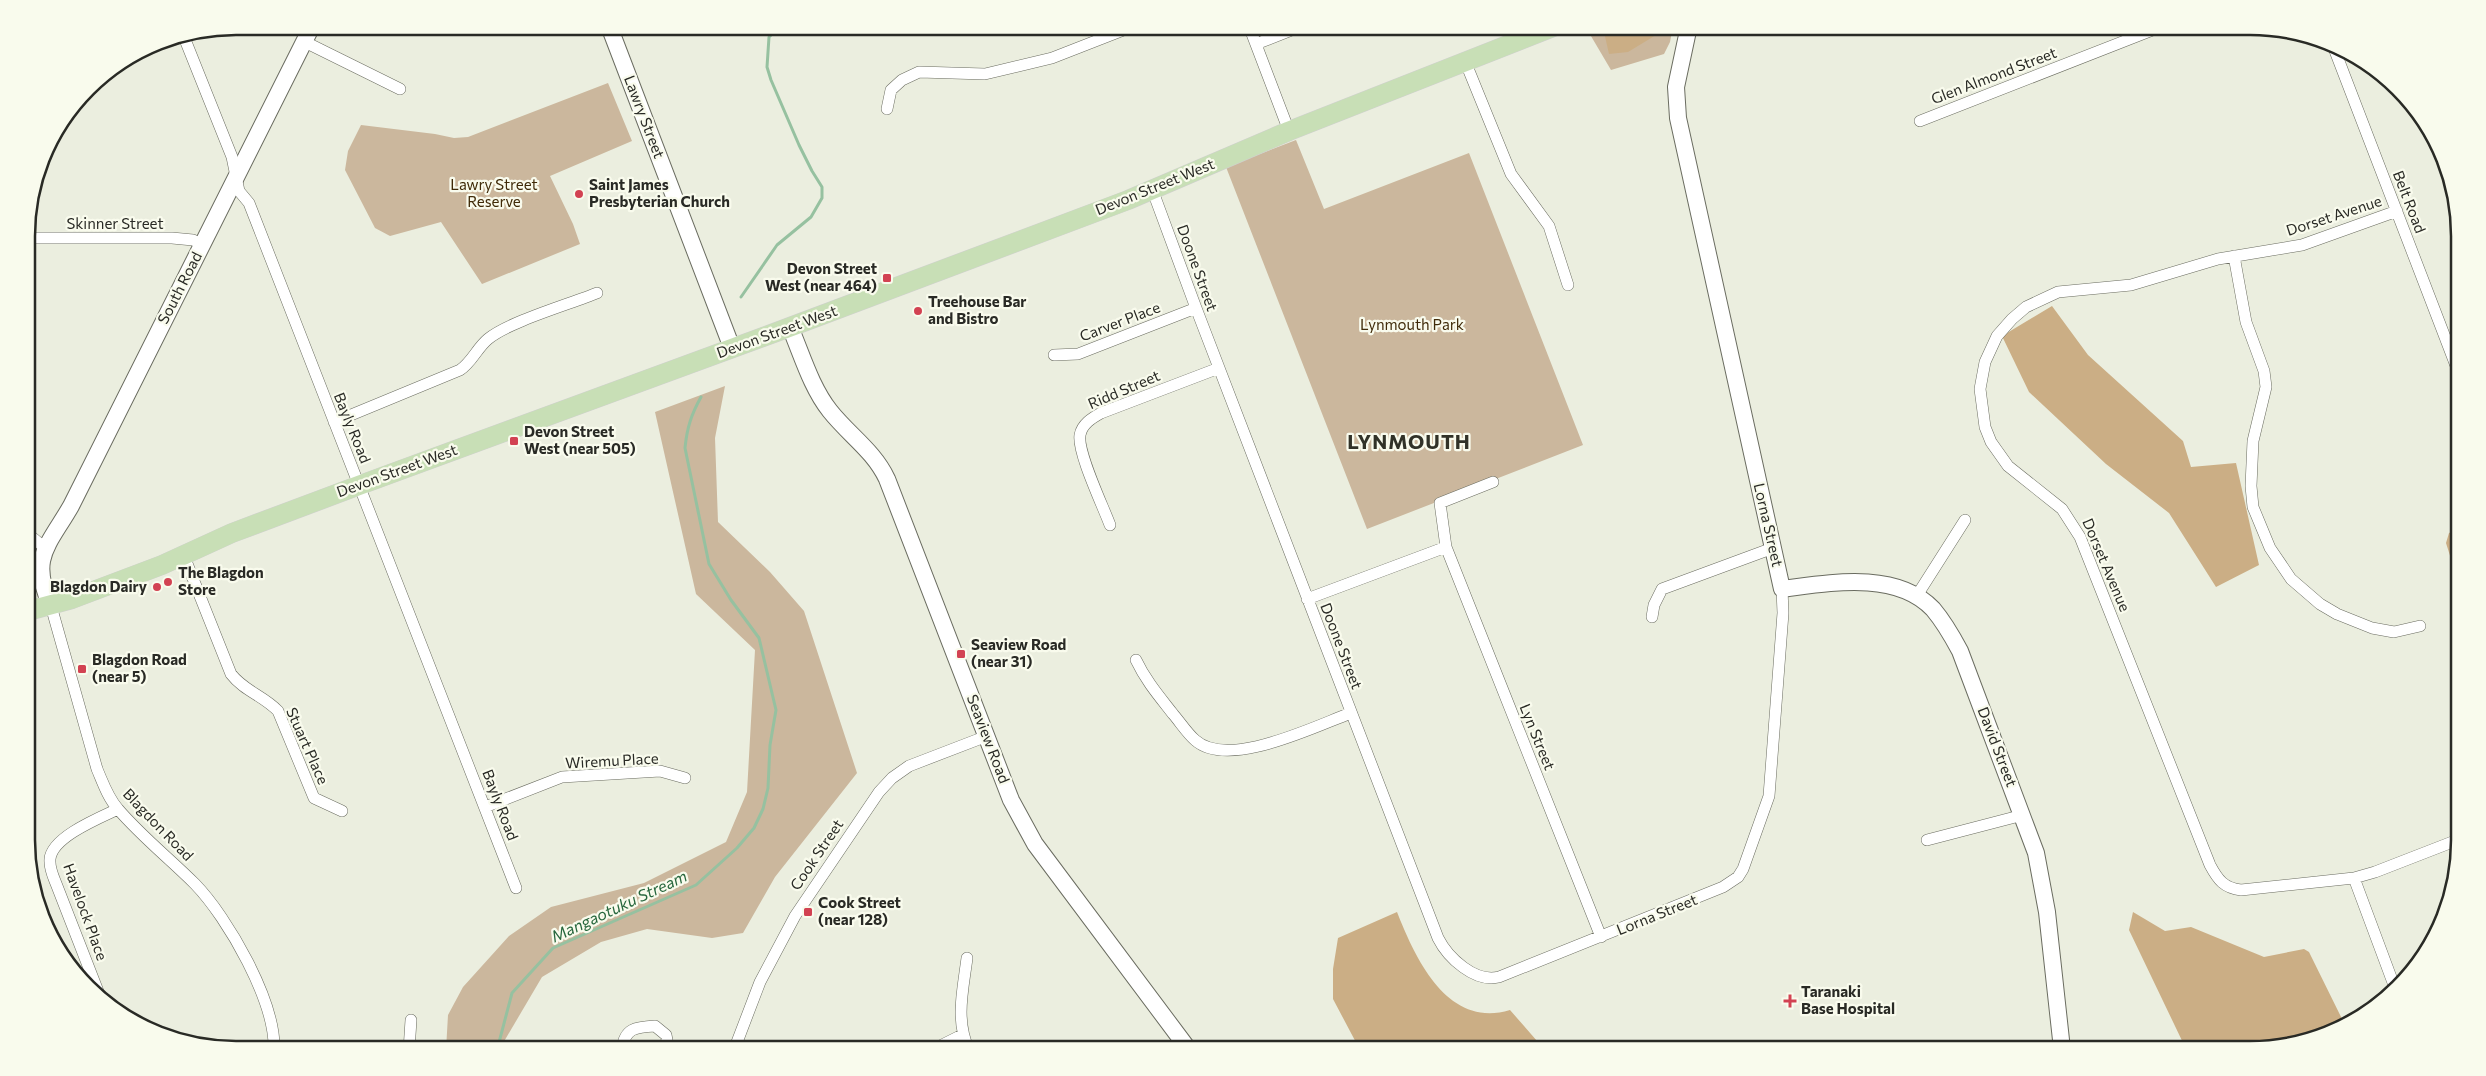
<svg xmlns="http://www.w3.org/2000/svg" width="2486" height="1076" viewBox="0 0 2486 1076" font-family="Commissioner,sans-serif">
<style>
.green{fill:#cbb79d}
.forest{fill:#cbae85}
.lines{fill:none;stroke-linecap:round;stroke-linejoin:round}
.stream{stroke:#96c1a0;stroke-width:3}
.street-casing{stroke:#6a6c60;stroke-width:12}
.secondary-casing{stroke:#6a6c60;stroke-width:18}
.primary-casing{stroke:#d0d0cf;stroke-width:20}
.street{stroke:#fff;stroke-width:11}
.secondary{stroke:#fff;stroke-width:16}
.primary{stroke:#c8dfb6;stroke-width:19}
.poi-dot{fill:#d24252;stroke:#f9fbed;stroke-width:2}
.labels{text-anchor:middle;stroke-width:4.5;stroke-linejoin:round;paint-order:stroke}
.street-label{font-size:15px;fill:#292a25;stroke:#f9fbed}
.park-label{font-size:15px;fill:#3f2a08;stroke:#f9fbed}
.poi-label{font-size:15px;font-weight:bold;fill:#292a25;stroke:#f9fbed;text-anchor:start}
.water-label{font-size:16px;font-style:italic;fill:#26663c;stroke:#f9fbed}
.district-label{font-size:20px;font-weight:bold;letter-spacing:1px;fill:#313228;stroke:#f9fbed}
.rim{fill:none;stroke:#292a25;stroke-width:2.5}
</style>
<rect width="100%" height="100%" fill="#ebeedf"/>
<path class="green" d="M1600,26h73l-3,16 -6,12 -53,16 -23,-39z
M608,83l24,58 -82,35 23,48 7,20 -98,40 -41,-62 -51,14 -15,-8 -30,-58 3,-19 13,-26 74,9 19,4 14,-1z
M1296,140l28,69 145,-56 114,292 -216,84 -141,-362z
M725,386l-10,52 3,84 52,50 34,39 53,162 -82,104 -32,56 -31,5 -65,-9 -46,13 -59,35 -43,73h-53l2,-35 15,-28 46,-51 42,-29 93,-24 82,-41 21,-50 8,-142 -59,-56 -41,-182z"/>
<path class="forest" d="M1609,26h52v6l-33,20 -19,2 -5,-22z
M2052,306l36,49 95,86 8,26 45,-4 23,102 -43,22 -47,-74 -63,-49 -77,-72 -27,-56z
M2459,528v56l-13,-41 3,-10z
M1397,912c19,48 51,117 113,98l34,39 -184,1 -27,-51v-30l5,-31z
M2133,912l32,19 26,-4 73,30 40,-8 5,3 36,73 -30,14 -25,5 -104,5 -57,-119z"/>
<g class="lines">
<path class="stream" d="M741,297l36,-52 34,-28 11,-19v-11l-10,-16 -13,-26 -28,-65 -4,-13 2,-30 12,-11
M497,1050l15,-57 41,-45 143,-63 41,-37 17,-20 9,-19 5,-21 2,-43 6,-35 -17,-72 -28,-38 -22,-36 -24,-116c2,-20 6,-33 16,-51"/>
<g class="street-casing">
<path id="street" d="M1249,26l40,105
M184,37l48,120 7,34 10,12 267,685
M303,41l97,48
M2332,43l126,328
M1256,44l46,-18
M1465,61l46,113 38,52 19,59
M887,109l4,-19 11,-10 17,-8 66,2 67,-16 82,-32
M1920,121l243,-95
M1152,189l44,119 242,630c10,20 37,45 61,39l224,-90 15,-10 5,-8 26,-73 14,-183 -1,-24
M2397,211l-95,34 -84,14 -87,26 -73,7 -32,15 -14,12 -15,17 -12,26 -5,27 5,38 6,15 17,24 54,43 18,28 130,328c8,15 14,23 31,25l113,-12 21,-6 85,-33
M27,238h145l21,2 9,4
M2234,256l12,66 18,49 2,16 -13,54 -2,45 2,21 17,41 21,31 29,25 17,10 35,14 22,4 26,-6
M1054,355l24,-1 118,-46
M334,422l126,-52c12,-8 17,-22 28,-31 20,-17 82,-35 109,-46
M1493,482l-53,21 6,44 155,390
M1110,525c-7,-19 -33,-73 -30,-90 2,-11 12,-17 21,-22l118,-45
M27,533l18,15
M184,556l47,118c13,17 33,22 47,37l36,87 28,13
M1916,597l49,-77
M1307,599l139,-52
M51,606l46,163c6,14 11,29 21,40 23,27 52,50 77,75 33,34 81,118 79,166
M1652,617l2,-12 8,-16 111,-41
M1136,660c10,21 23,36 37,54 7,8 14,19 22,26 33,30 120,-14 156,-27
M485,807l77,-30 98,-6 25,7
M1927,840l96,-25
M2354,878l41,110
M967,958c-4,32 -12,62 2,92
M101,999l-44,-113c-3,-8 -8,-17 -7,-27 2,-22 49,-41 68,-50
M409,1050l2,-30
M622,1050c2,-22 14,-23 33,-24l11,9 3,15
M734,1050l26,-68 35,-66 84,-124 13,-14 17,-12 78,-30
M932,1050l30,-15"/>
</g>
<g class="secondary-casing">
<path id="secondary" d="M609,26l123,322
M1689,26l-13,61 2,31 104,471c47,-6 114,-19 151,20 11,13 19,27 27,42l76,202 11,59 15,137
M790,327c12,28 21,60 40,84 19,24 44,40 57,68l124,321 24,44 154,206
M51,606c-22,-48 -3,-60 20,-100l241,-480"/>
</g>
<g class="primary-casing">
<path id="primary" d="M28,611l44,-12 90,-34 70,-32 128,-48 430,-158 338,-127 161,-69 267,-105"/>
</g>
<use href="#street" class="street"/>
<use href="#secondary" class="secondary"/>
<use href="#primary" class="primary"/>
</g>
<g class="poi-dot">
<circle cx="579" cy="194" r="5"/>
<rect x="882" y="273" width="10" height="10" rx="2.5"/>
<circle cx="918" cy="311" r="5"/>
<rect x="509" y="436" width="10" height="10" rx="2.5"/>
<circle cx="168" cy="582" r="5"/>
<circle cx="157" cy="587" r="5"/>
<rect x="956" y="649" width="10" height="10" rx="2.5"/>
<rect x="77" y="664" width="10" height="10" rx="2.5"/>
<rect x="803" y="907" width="10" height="10" rx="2.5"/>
<path d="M1787.5 993.5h5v5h5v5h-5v5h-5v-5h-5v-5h5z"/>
</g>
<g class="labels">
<g class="street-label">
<text transform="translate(1994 76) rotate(-21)" y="5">Glen Almond Street</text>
<text transform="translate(644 117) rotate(69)" y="5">Lawry Street</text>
<text transform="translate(1155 187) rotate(-22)" y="5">Devon Street West</text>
<text transform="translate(2409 202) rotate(69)" y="5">Belt Road</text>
<text transform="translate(2334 216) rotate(-18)" y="5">Dorset Avenue</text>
<text x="115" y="229">Skinner Street</text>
<text transform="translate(1197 268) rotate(70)" y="5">Doone Street</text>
<text transform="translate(180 288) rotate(-63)" y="5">South Road</text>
<text transform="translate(1120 322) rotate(-21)" y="5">Carver Place</text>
<text transform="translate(777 332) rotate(-20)" y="5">Devon Street West</text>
<text transform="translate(1124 390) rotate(-23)" y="5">Ridd Street</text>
<text transform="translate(352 428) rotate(68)" y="5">Bayly Road</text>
<text transform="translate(397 471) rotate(-20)" y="5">Devon Street West</text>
<text transform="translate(1768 525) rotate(77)" y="5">Lorna Street</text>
<text transform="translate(2106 565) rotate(67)" y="5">Dorset Avenue</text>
<text transform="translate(1341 646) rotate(69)" y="5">Doone Street</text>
<text transform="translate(1537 737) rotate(68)" y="5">Lyn Street</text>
<text transform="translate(988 739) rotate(69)" y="5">Seaview Road</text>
<text transform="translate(307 746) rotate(66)" y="5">Stuart Place</text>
<text transform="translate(1997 747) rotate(69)" y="5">David Street</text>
<text transform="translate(612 761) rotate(-3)" y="5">Wiremu Place</text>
<text transform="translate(500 805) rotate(69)" y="5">Bayly Road</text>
<text transform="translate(158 825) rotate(46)" y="5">Blagdon Road</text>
<text transform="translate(817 855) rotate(-56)" y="5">Cook Street</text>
<text transform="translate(85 912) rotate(70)" y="5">Havelock Place</text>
<text transform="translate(1657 915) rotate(-22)" y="5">Lorna Street</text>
</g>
<g class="park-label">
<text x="494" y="190">Lawry Street<tspan x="494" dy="17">Reserve</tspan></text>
<text x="1412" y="330">Lynmouth Park</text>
</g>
<g class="poi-label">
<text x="589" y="190">Saint James<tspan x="589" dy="17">Presbyterian Church</tspan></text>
<text x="877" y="274" text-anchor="end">Devon Street<tspan x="877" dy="17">West (near 464)</tspan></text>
<text x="928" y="307">Treehouse Bar<tspan x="928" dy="17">and Bistro</tspan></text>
<text x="524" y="437">Devon Street<tspan x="524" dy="17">West (near 505)</tspan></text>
<text x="178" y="578">The Blagdon<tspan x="178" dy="17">Store</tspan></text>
<text x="147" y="592" text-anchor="end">Blagdon Dairy</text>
<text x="971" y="650">Seaview Road<tspan x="971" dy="17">(near 31)</tspan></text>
<text x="92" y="665">Blagdon Road<tspan x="92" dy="17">(near 5)</tspan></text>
<text x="818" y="908">Cook Street<tspan x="818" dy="17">(near 128)</tspan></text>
<text x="1801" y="997">Taranaki<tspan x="1801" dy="17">Base Hospital</tspan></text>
</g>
<g class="water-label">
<text transform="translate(619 906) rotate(-25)" y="6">Mangaotuku Stream</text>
</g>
<g class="district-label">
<text x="1409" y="449">LYNMOUTH</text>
</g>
</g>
<path d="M0 0H2486V1076H0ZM236 35H2250A201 201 0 0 1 2451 236V840A201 201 0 0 1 2250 1041H236A201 201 0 0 1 35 840V236A201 201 0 0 1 236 35Z" fill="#f9fbed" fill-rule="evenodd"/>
<path class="rim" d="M236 35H2250A201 201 0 0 1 2451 236V840A201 201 0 0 1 2250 1041H236A201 201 0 0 1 35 840V236A201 201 0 0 1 236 35Z"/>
</svg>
